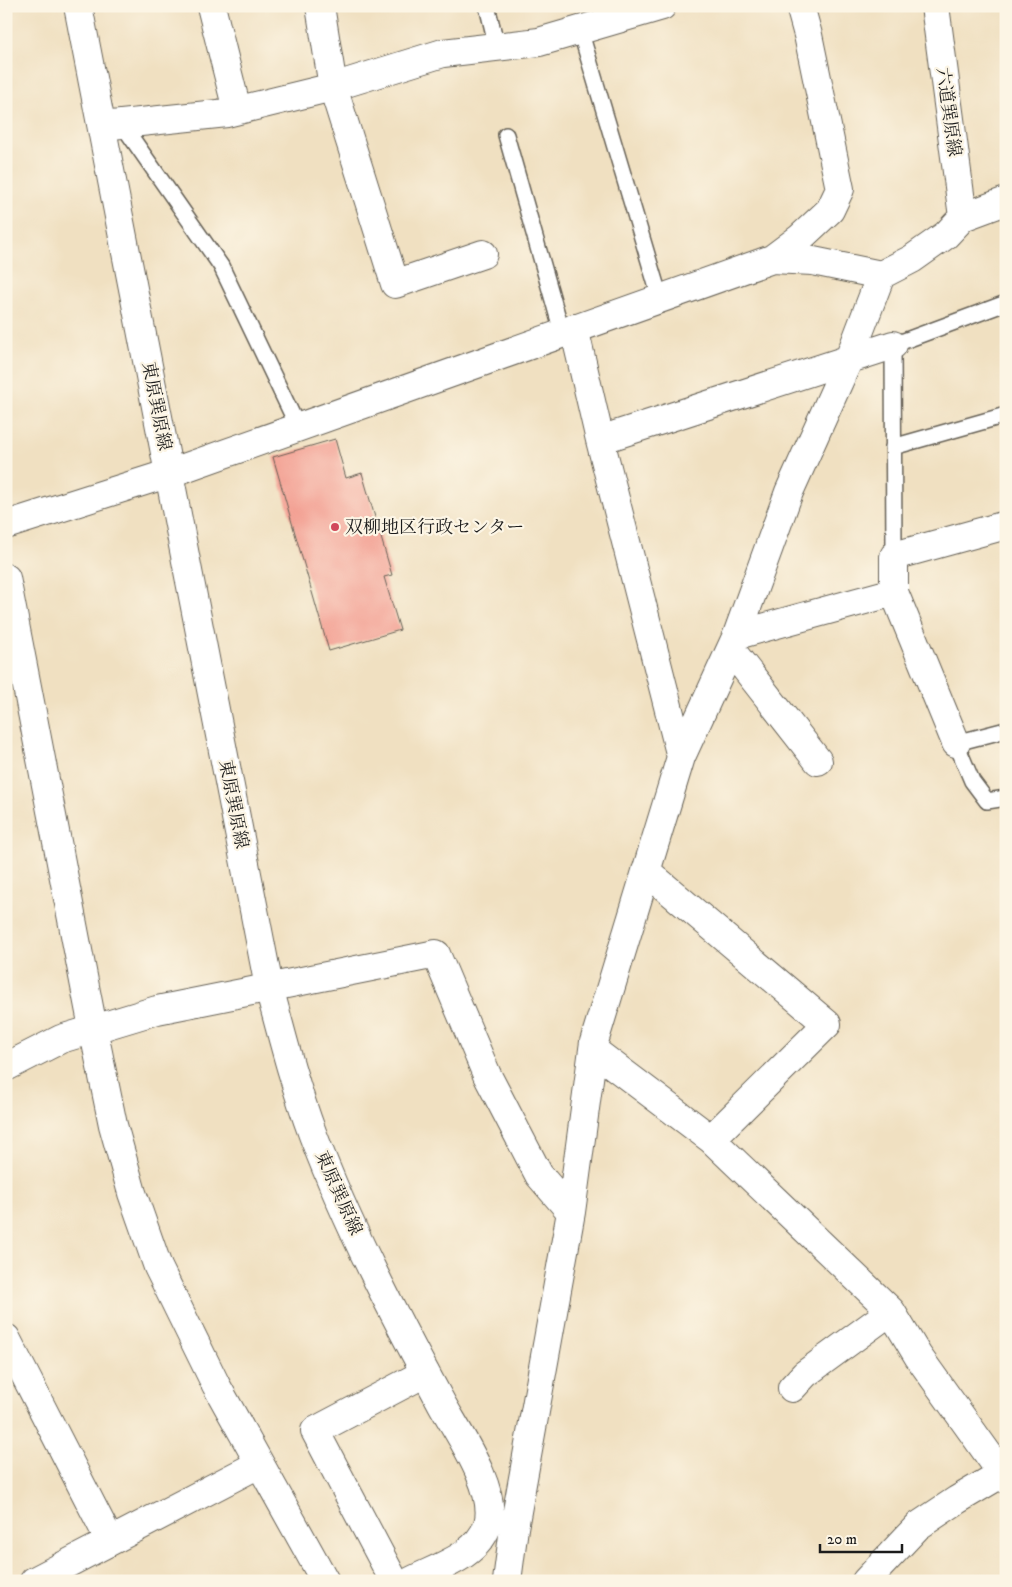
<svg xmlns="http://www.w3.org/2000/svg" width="1012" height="1587" viewBox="0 0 1012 1587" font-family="'IM FELL DW Pica','Noto Serif JP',serif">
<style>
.building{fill:#f39f92}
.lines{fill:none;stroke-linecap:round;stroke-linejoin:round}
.lane-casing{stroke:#666156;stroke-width:18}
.street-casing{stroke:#666156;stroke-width:30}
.secondary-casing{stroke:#666156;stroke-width:30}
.lane{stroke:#fff;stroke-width:15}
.street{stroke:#fff;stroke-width:28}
.secondary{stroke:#fff;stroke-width:28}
.poi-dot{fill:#d1495b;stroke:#fcf5e5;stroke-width:2}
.labels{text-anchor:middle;stroke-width:4.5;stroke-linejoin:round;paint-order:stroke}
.street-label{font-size:18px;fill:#1c1c1c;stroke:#fcf5e5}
.poi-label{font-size:18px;fill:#1c1c1c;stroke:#fcf5e5;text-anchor:start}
</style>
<rect width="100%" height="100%" fill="#fcf5e5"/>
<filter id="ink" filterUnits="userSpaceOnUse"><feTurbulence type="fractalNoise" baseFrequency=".02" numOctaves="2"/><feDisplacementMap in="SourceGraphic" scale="10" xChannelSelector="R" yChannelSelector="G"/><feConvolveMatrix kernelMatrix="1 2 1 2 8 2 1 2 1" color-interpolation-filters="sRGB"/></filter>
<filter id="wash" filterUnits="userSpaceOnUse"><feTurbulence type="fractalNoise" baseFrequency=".0096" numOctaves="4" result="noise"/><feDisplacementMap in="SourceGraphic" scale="20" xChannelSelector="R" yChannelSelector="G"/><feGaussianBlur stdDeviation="1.12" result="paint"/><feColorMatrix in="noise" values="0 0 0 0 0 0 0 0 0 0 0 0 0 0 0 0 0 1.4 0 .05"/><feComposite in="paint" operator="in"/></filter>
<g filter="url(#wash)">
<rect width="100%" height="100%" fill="#f0e0c1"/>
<g id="blocks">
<path class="building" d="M335,439l11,39 16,-5 30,102 -8,2 16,53 -71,21 -56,-194z"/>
</g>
</g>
<g filter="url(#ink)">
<use href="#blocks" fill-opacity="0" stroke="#666156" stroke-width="1"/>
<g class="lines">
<g class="lane-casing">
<path id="lane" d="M487,6l10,41
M580,30l80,268
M122,124l99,142 77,161
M506,135l56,197
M893,447l113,-32
M894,556l-1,-211 113,-42
M1006,730l-50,13 16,38 15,20 19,-3"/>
</g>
<g class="street-casing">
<path id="street" d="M211,6l26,104
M320,6l13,81 62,197 88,-30
M935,6l28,211
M102,126l125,-13 106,-26 110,-34 96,-11 123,-36
M772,259l41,2 68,14
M574,328l26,112 81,317
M600,440l293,-95
M6,525l164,-52 602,-214 28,-21 30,-28 10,-21 -32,-154 -8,-29
M6,578l87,450 20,97 19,68 26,74 58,118 109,196
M737,635l157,-43
M731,650l87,111
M956,743l-62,-151v-36l112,-31
M646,871l181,153 -116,115
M593,1050l118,89 180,172 27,45 88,123
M6,1067l55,-28 96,-29 279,-56 51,121 52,100 32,37
M6,1338l104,203
M792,1388l13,-14 86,-63
M34,1581l225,-117
M394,1581l-79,-150 110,-58
M507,1581l7,-53 57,-316 23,-170 87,-285 56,-122 52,-143 60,-133 32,-84 31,-16 34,-24 17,-18 43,-16
M866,1581l52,-55 39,-26 49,-29"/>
</g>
<g class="secondary-casing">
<path id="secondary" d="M78,6l191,981c13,49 26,100 44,148 35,92 82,182 129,269 16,29 56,86 46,120 -10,32 -50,43 -77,57"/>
</g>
<use href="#lane" class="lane"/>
<use href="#street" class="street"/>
<use href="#secondary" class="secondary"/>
</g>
</g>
<circle class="poi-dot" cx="335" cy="527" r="5"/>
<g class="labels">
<g class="street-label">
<text transform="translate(949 112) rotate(82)" y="6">六道巽原線</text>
<text transform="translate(157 406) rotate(79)" y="6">東原巽原線</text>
<text transform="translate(234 804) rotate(79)" y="6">東原巽原線</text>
<text transform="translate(339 1193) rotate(66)" y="6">東原巽原線</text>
</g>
<g class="poi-label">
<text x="345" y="533">双柳地区行政センター</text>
</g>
</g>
<rect width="1012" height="1587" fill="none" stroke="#fcf5e5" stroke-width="25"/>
<path d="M820 1544v8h82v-8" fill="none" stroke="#1c1c1c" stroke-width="2.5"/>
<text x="827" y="1544" font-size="15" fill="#1c1c1c" stroke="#fcf5e5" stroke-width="4" paint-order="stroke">20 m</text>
</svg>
